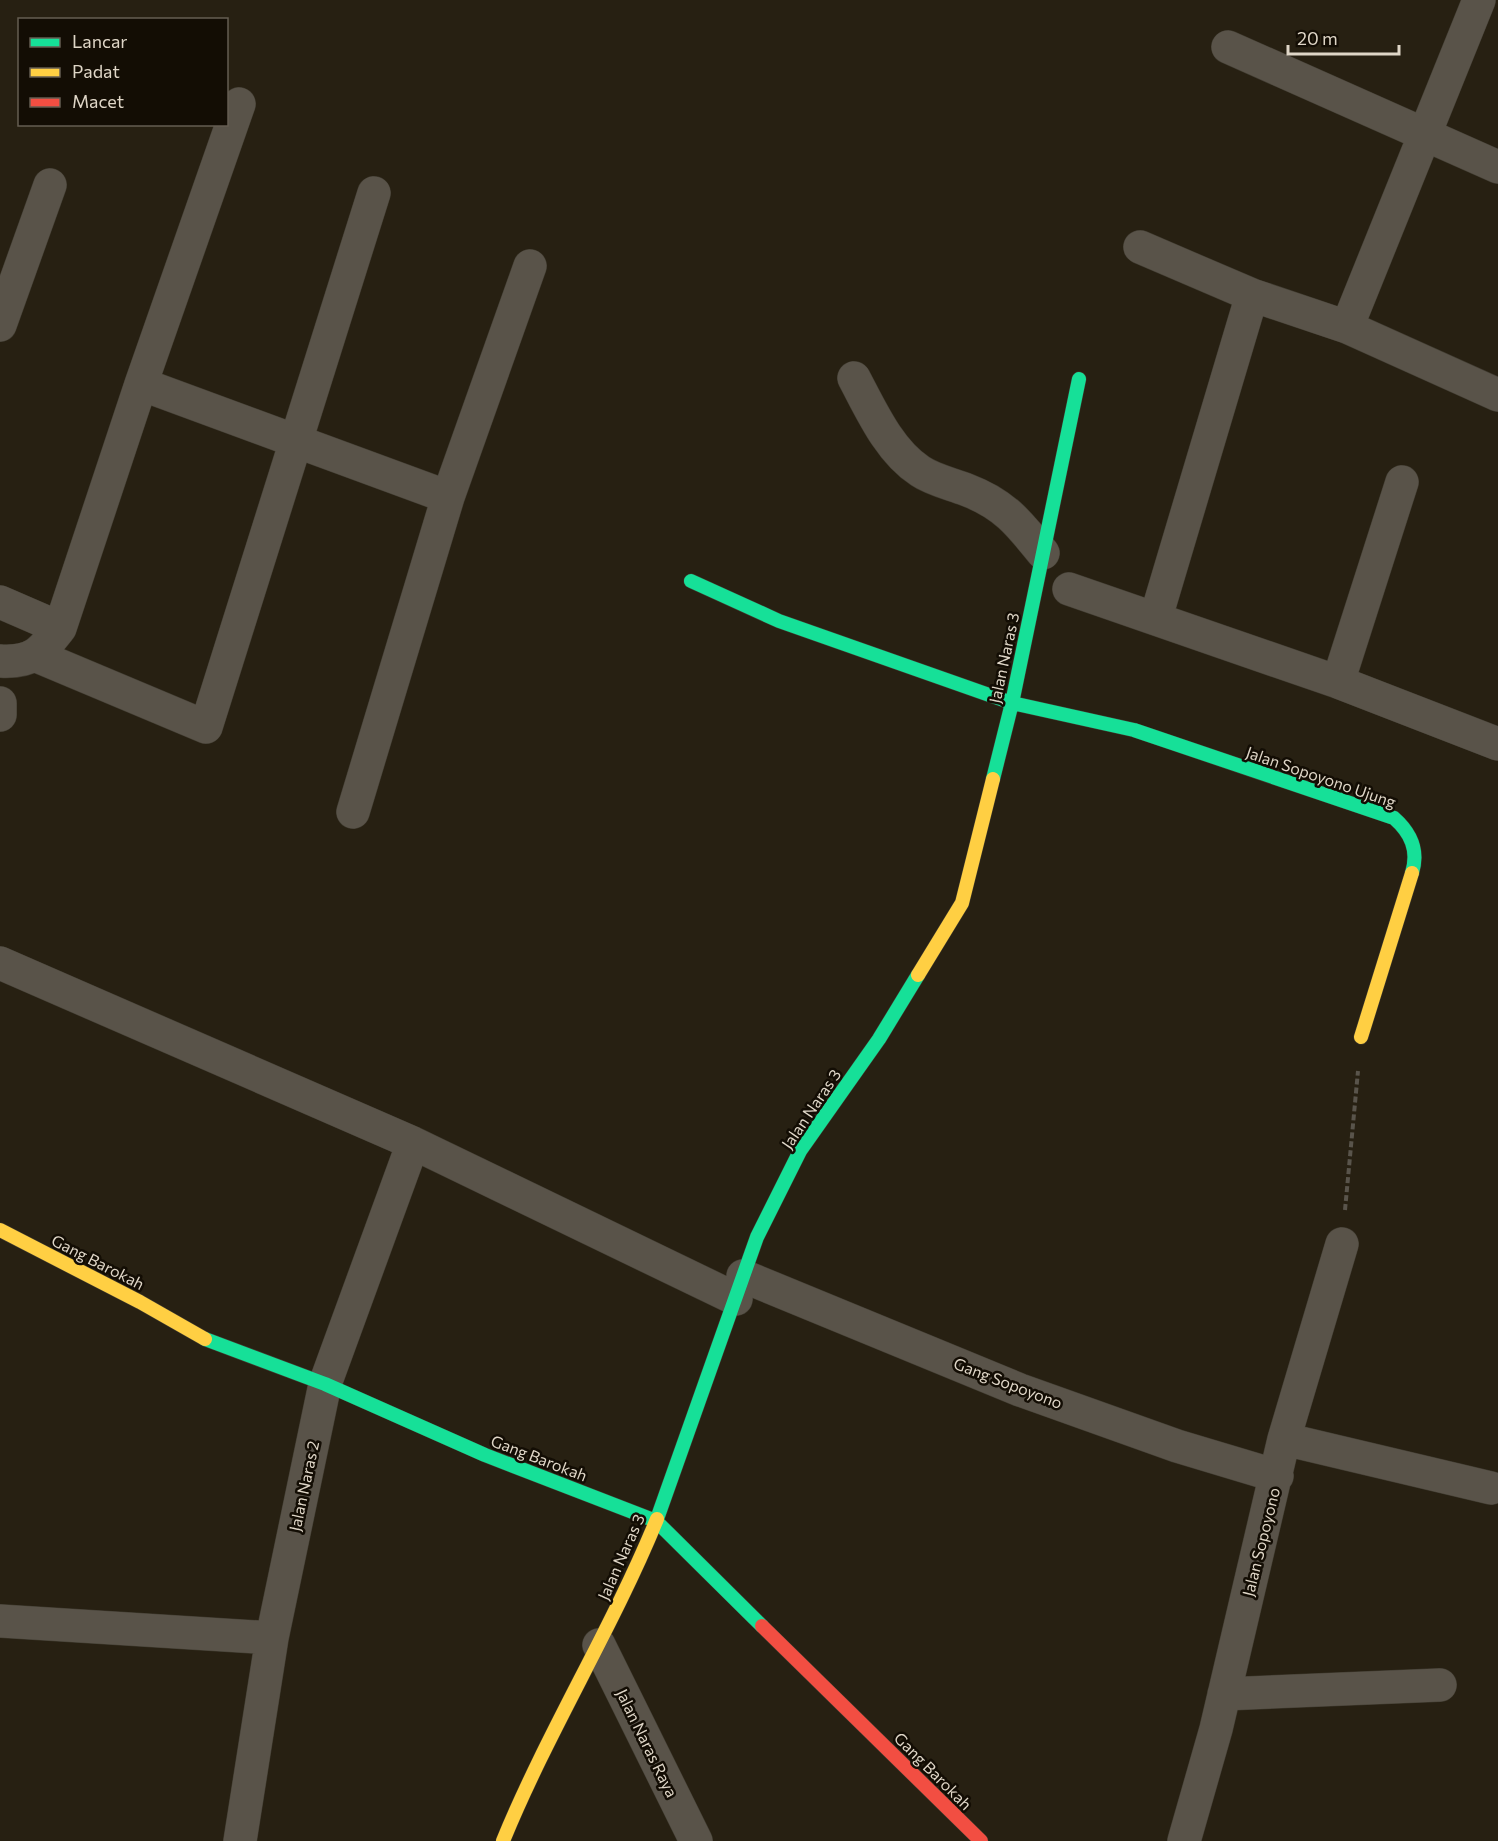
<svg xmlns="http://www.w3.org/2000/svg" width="1498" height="1841" viewBox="0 0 1498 1841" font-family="Commissioner,sans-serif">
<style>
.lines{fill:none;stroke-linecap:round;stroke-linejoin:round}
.street-casing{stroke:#413c31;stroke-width:34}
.fast-casing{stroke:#413c31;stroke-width:15}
.slow-casing{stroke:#413c31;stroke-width:15}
.jam-casing{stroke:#413c31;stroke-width:15}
.path{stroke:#59544b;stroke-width:4;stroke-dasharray:6 3;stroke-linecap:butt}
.street{stroke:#595349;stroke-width:33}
.fast{stroke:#16e098;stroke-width:14}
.slow{stroke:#ffcf43;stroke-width:14}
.jam{stroke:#f24e42;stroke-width:14}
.labels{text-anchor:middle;stroke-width:5;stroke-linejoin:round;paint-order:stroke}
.street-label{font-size:16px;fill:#dfd6c7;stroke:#130d04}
</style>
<rect width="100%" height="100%" fill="#272012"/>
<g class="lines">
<g class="street-casing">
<path id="street" d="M1228,47l270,120
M1140,247l112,48 95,32 151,68
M0,325l50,-140
M1347,327l132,-327
M854,378c17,32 35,73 66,93 13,9 32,13 47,19 37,14 52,33 76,63
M141,384l307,113
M1069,589l269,93 160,62
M0,602l60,26
M1156,617l96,-322
M37,656l169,71 168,-534
M0,661c33,2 41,-9 60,-33l81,-244 98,-280
M1338,682l64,-200
M0,703v12
M353,812l95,-315 82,-231
M0,963l413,180 323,156
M743,1276l277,114 157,56 100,30
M1284,1439l207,49
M0,1621l272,17
M599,1645l97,196
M1224,1694l216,-9
M240,1841l32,-203 53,-254 88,-241
M1184,1841l32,-112 68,-290 58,-195"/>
</g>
<g class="fast-casing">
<path id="fast" d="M691,581l88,40 233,82 122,27 260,88c17,15 25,32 18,55
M993,779l19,-76 67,-324
M205,1339l120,45 160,71 171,66 106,105
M657,1519l100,-282 43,-86 79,-112 39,-64"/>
</g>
<g class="slow-casing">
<path id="slow" d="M918,975l44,-72 31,-124
M1361,1037l51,-164
M0,1230l140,72 65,37
M503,1841c45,-110 109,-212 154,-322"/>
</g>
<g class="jam-casing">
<path id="jam" d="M762,1626l219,215"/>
</g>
<path class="path" d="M1345,1210l13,-139"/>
<use href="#street" class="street"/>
<use href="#fast" class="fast"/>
<use href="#slow" class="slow"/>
<use href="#jam" class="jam"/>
</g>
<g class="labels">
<g class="street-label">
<text transform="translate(1004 658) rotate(-78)" y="6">Jalan Naras 3</text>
<text transform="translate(1321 777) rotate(19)" y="6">Jalan Sopoyono Ujung</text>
<text transform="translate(811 1109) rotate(-56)" y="6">Jalan Naras 3</text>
<text transform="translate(98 1262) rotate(27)" y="6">Gang Barokah</text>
<text transform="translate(1008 1383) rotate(21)" y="6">Gang Sopoyono</text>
<text transform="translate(539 1458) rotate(21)" y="6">Gang Barokah</text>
<text transform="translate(304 1486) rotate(-78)" y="6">Jalan Naras 2</text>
<text transform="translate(1261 1542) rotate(-76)" y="6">Jalan Sopoyono</text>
<text transform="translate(621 1557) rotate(-66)" y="6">Jalan Naras 3</text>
<text transform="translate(647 1743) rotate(64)" y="6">Jalan Naras Raya</text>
<text transform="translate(933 1771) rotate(45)" y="6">Gang Barokah</text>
</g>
</g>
<rect x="18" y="18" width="210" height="108" fill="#130d04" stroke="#655d52" stroke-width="1.5"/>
<rect x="30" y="38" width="30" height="9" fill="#16e098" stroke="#655d52" stroke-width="1.5"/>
<text x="72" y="48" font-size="18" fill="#dfd6c7">Lancar</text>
<rect x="30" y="68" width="30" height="9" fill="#ffcf43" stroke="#655d52" stroke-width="1.5"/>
<text x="72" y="78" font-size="18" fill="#dfd6c7">Padat</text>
<rect x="30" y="98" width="30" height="9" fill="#f24e42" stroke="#655d52" stroke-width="1.5"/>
<text x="72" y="108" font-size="18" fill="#dfd6c7">Macet</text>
<path d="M1288 45v9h111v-9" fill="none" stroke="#dfd6c7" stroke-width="3"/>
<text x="1297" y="45" font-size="18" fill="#dfd6c7" stroke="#130d04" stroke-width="4.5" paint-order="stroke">20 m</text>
</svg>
